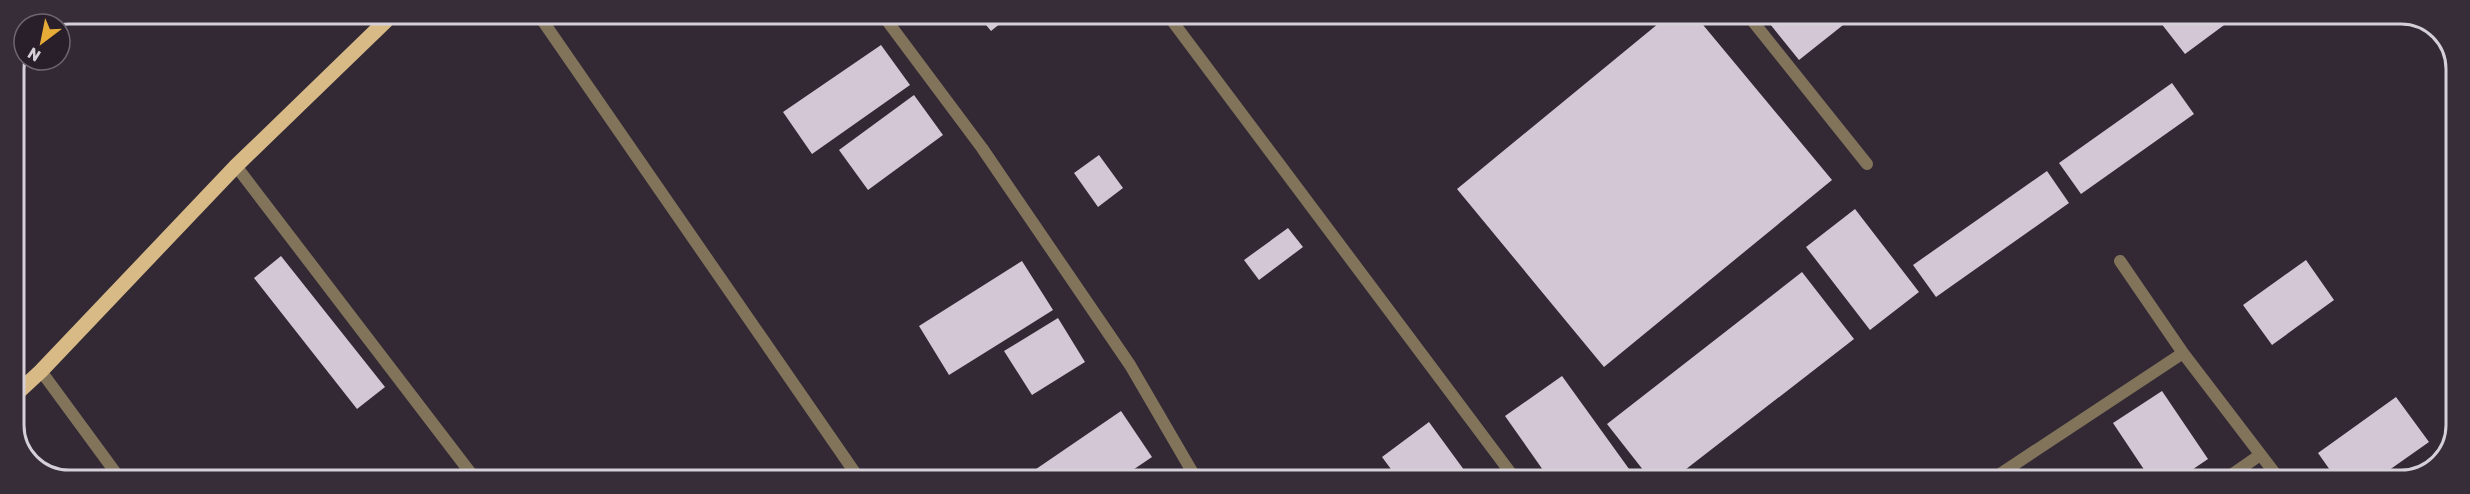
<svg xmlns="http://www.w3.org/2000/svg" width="2470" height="494" viewBox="0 0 2470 494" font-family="Rubik,sans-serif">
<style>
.building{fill:#d3c7d5}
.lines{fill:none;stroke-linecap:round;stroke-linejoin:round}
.service{stroke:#82735b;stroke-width:12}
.minor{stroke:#82735b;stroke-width:12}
.primary{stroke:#d8ba87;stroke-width:15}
.rim{fill:none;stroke:#d5d0d7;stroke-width:3}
</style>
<rect width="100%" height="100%" fill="#322934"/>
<path class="building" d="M977,14h35l-21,17z
M1670,14h24l138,166 -228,187 -147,-178z
M1762,14h95l-58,46z
M2162,14h77l-54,40 -28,-36z
M881,45l29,40 -98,69 -29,-42z
M2172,83l22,31 -113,80 -22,-31z
M914,95l29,40 -75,55 -29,-40z
M1099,155l24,33 -25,19 -24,-34z
M2047,171l22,32 -133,94 -23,-32z
M1855,209l64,83 -49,38 -64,-83z
M1288,228l15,19 -44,33 -15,-20z
M281,256l104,131 -28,22 -103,-131z
M2306,260l28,40 -62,45 -29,-40z
M1022,261l31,49 -104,65 -30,-49z
M1802,272l52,67 -182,141h-21l-44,-56z
M1058,318l27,44 -53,33 -28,-44z
M1562,376l75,104h-87l-45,-64z
M2162,391l46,68 -31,21h-26l-38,-57z
M2396,397l33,45 -54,38h-38l-19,-27z
M1121,411l31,46 -34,23h-98z
M1429,422l38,52 -8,6h-60l-17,-23z"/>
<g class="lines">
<path class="service" d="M1747,14l120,150"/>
<path class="minor" d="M538,14l322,466
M882,14l100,134 148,217 67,115
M1167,14l349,466
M236,166l240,314
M2120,261l63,92 97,127
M41,371l80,109
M1991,480l192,-127
M2224,480l36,-25"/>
<path class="primary" d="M14,396l27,-25 195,-205 157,-152"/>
</g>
<path d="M0 0H2470V494H0ZM69 24H2401A45 45 0 0 1 2446 69V425A45 45 0 0 1 2401 470H69A45 45 0 0 1 24 425V69A45 45 0 0 1 69 24Z" fill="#362d38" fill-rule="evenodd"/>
<path class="rim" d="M69 24H2401A45 45 0 0 1 2446 69V425A45 45 0 0 1 2401 470H69A45 45 0 0 1 24 425V69A45 45 0 0 1 69 24Z"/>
<g transform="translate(42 42) rotate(212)"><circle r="28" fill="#281f2a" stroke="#6d666f" stroke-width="1.5"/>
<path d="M0-4.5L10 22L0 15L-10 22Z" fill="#e7ac37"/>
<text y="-9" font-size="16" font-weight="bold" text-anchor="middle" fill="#d5d0d7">N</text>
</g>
</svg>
